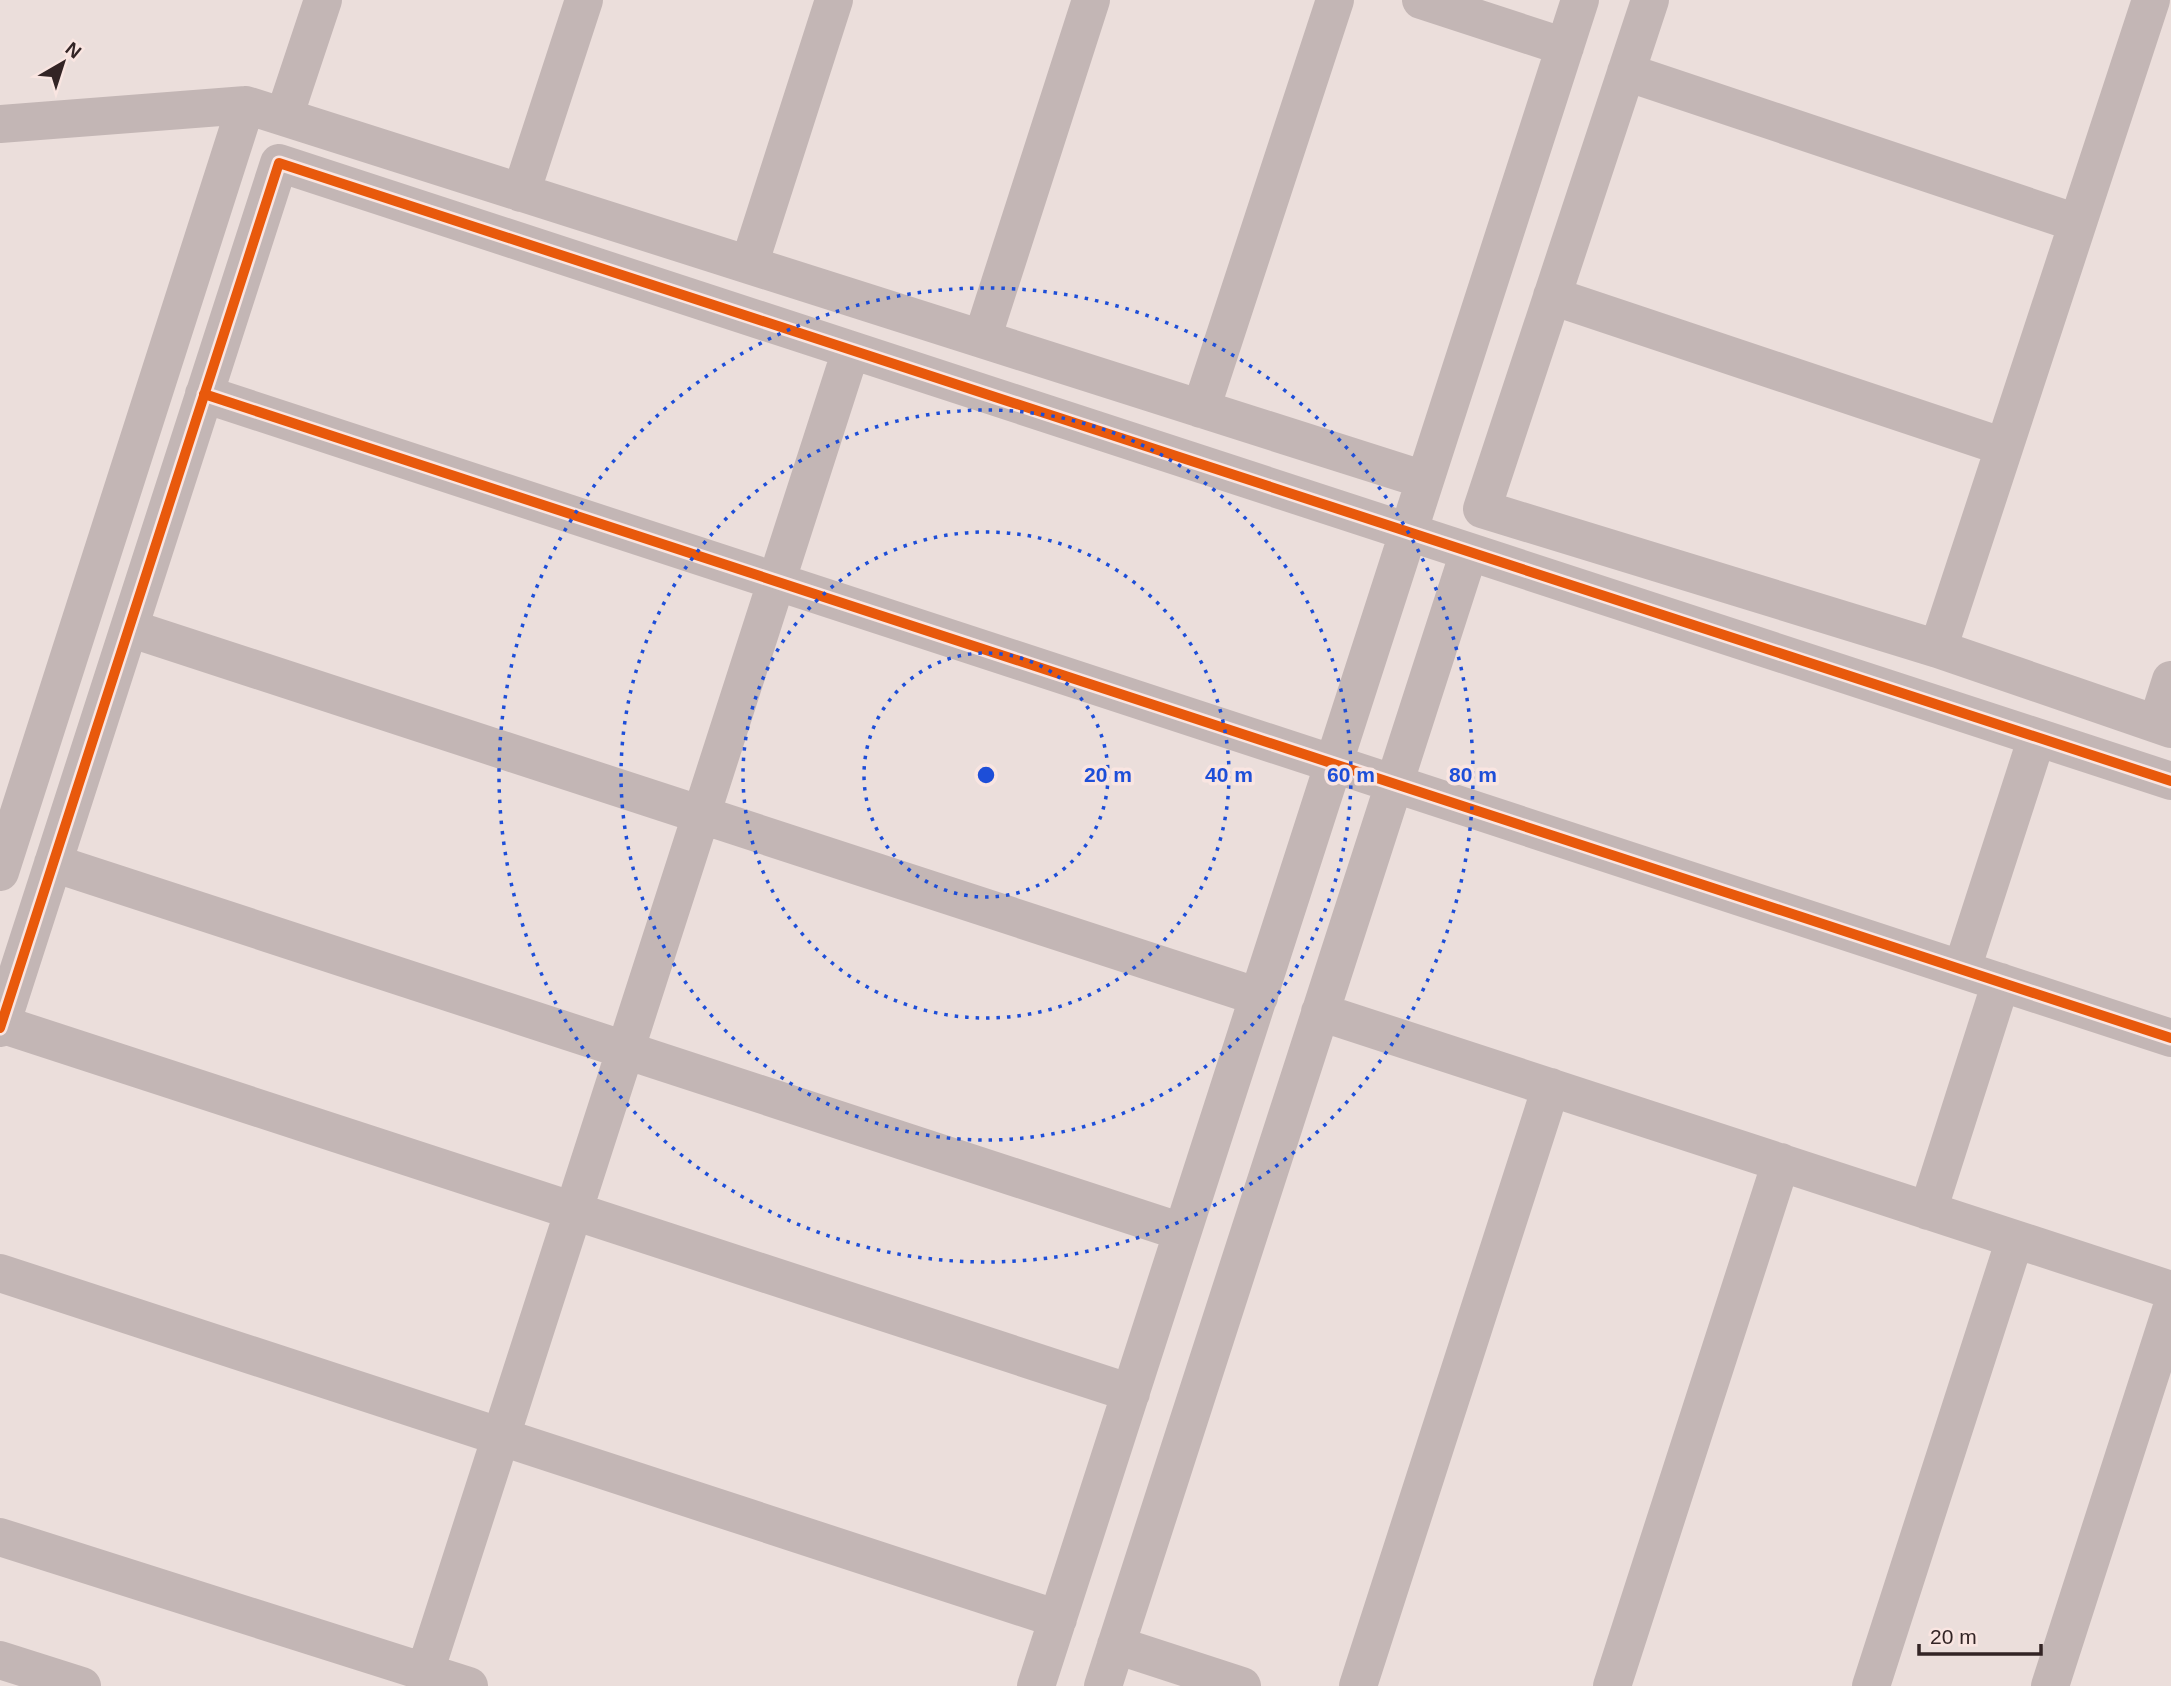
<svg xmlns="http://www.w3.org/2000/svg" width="2171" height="1686" viewBox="0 0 2171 1686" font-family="Arial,sans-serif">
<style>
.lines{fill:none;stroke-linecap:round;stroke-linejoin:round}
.minor{stroke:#c3b6b5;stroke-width:38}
.cycleway-casing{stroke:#f9e5e1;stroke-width:15}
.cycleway{stroke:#e8590c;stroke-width:10}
.ring{fill:none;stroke:#1d4ed8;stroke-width:3.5;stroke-dasharray:3.5 7}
.centre{fill:#1d4ed8;stroke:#f9e5e1;stroke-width:3.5}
.ring-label{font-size:21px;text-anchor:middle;font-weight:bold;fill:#1d4ed8;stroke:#f9e5e1;stroke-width:7;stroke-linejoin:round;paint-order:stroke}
</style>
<rect width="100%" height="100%" fill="#ebdedb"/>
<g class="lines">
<path class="minor" d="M1421,0l144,47
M1650,0l-168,509 456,140 233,80
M1626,72l451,151
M284,117l39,-117
M0,124l246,-19 1179,375
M521,193l63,-193
M749,265l85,-265
M1552,296l452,151
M982,339l109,-339
M204,394l1967,644
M1201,409l134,-409
M129,628l1130,369
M1938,649l213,-649
M2157,724l14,-44
M53,863l1129,369
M0,872l246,-767
M1962,969l75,-232
M1320,1012l851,278
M1,1024l1130,369
M0,1028l279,-865 1892,618
M1928,1211l73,-229
M0,1273l1058,346
M0,1537l469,149
M1116,1645l126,41
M0,1660l82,26
M425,1672l426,-1322
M1036,1686l544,-1686
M1103,1686l366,-1134
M1358,1686l193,-599
M1612,1686l169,-524
M1871,1686l144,-447
M2050,1686l121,-376"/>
<g class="cycleway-casing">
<path id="cycleway" d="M204,394l1967,644
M0,1028l279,-865 1892,618"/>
</g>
<use href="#cycleway" class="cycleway"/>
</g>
<g class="ring">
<circle cx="986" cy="775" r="122"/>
<circle cx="986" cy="775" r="243"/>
<circle cx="986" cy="775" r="365"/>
<circle cx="986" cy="775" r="487"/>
</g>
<circle cx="986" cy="775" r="10" class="centre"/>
<g class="ring-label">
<text x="1108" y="782">20 m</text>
<text x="1229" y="782">40 m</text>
<text x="1351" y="782">60 m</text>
<text x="1473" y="782">80 m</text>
</g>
<g transform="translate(63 63) rotate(39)" stroke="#f9e5e1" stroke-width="5" paint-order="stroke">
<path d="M0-5L12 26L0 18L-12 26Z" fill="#332425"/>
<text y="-10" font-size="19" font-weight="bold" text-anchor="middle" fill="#332425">N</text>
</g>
<path d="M1919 1644v10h122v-10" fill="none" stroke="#332425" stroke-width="3.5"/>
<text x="1930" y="1644" font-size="21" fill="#332425" stroke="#f9e5e1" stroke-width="5" paint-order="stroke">20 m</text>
</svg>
